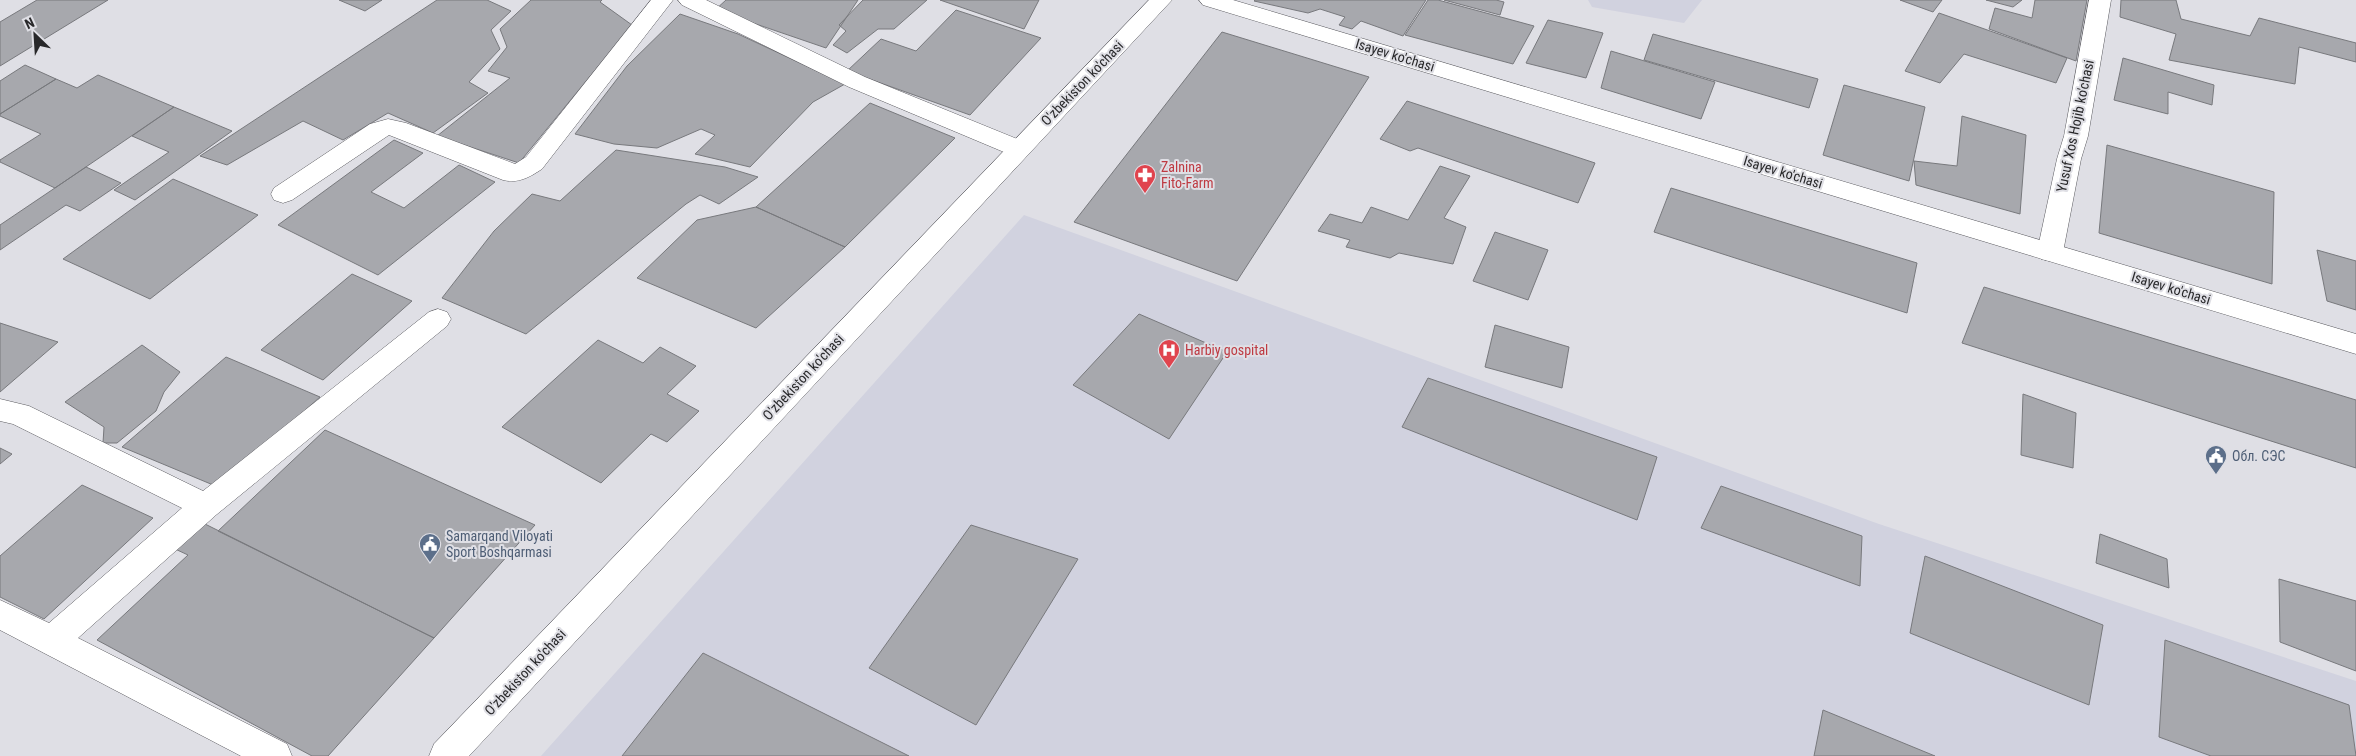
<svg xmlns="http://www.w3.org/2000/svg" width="2356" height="756" viewBox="0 0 2356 756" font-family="'Roboto Condensed',sans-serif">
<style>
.built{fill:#d1d2df}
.building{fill:#a7a8ad;stroke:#78797d}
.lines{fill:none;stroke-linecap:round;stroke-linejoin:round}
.minor-casing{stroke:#5b5b60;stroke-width:1}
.major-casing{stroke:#5b5b60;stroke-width:1}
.minor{fill:#fff;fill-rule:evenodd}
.major{fill:#fff;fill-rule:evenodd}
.labels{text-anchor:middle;stroke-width:4;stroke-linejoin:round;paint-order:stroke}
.street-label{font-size:14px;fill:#28282a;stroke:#dfdfe5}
.health-label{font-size:14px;fill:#be3a42;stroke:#dfdfe5;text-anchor:start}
.service-label{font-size:14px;fill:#4e5e75;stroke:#dfdfe5;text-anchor:start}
</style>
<rect width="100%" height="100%" fill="#dfdfe5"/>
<path class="built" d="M1588,0h114l-18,23 -92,-16z
M1024,215l855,309 477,157v75h-1815z"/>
<path class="building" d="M37,0h71l-108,66v-44z
M339,0h43l-17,11z
M437,0h50l24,11 -20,19 9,19 -31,33 19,11 -55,40 -45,-20 -45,27 -40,-19 -76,44 -27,-9z
M531,0h71l-2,2 32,23 -113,138 -82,-27 73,-58 -22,-7 19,-24 -7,-18z
M726,0h132l-32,48 -111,-38z
M863,0h64l-33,29h-16l-31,24 -14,-8 13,-14 -7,-6z
M940,0h99l-15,29z
M1255,0h171l-23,36 -42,-15 -9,8 -13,-4 6,-8 -25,-8 -12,4 -54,-12z
M1428,0h10l96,26 -21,38 -108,-29z
M1444,0h52l8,2 -4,13z
M1900,0h42l-9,12z
M1986,0h36l-9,7z
M2035,0h52l-11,61 -87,-32 6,-21 37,10z
M2121,0h55l5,19 69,17 9,-18 97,25v19l-57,-15 -4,37 -126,-24 7,-26 -56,-17z
M956,10l85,28 -71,77 -123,-44 34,-32 35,12z
M1939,13l128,45 -11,25 -92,-29 -24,29 -35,-12z
M680,14l58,20 107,50 -32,18 -63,65 -55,-13 20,-19 -14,-6 -44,19 -43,-4 -39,-10 52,-68z
M1548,20l55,13 -17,45 -60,-15z
M1222,32l147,45 -132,204 -163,-59z
M1653,34l165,45 -9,29 -165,-48z
M1611,51l104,31 -14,37 -100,-31z
M2123,58l91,27 -2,20 -44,-13v22l-54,-14z
M25,65l31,14 -56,35v-33z
M98,75l76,32 -119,81 -55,-26v-2l41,-26 -41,-18v-2l56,-35 21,9z
M1844,85l81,22 -16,74 -86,-26z
M1407,101l188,62 -17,40 -160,-55 -8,3 -30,-12z
M870,103l85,35 -110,109 -89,-40z
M174,107l58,24 -97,69 -21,-10 55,-38 -37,-16z
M1962,116l64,19 -6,79 -104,-29 -2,-24 43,5z
M394,140l29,13 -52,39 33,16 55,-43 36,17 -117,93 -100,-50z
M2107,145l167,47 -2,92 -173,-51z
M616,150l109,17 33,10 -39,27 -19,-9 -14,9 -160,130 -84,-36 52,-67 38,-37 28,7z
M1440,166l30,10 -26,42 22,9 -13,37 -54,-11 -9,5 -44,-11 4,-7 -32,-9 12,-17 32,9 9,-16 37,13z
M86,167l35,16 -41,28 -14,-6 -66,45v-25z
M173,179l85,36 -108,84 -87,-40z
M1671,188l246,75 -10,50 -253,-81z
M756,207l89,40 -89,81 -119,-50 60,-58z
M1495,232l53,18 -20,50 -55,-19z
M2317,250l39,11v49l-29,-9z
M352,274l60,27 -89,79 -62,-30z
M1984,287l372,113v68l-394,-125z
M1139,314l88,38 -58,87 -96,-54z
M0,323l58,19 -58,50z
M1495,325l74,22 -7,41 -77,-21z
M598,340l45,23 17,-16 36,19 -29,28 32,17 -32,31 -16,-8 -50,49 -99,-56z
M142,345l38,27 -16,20 -8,19 -39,32h-14l1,-16 -39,-25z
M226,357l94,40 -102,90 -96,-40z
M1428,378l229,79 -20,63 -235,-93z
M2023,394l53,19 -3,55 -52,-13z
M325,430l210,95 -101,113 -216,-107z
M0,448l12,6 -12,10z
M82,485l71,33 -109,101 -44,-22v-41z
M1721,486l141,50 -2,50 -159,-58z
M201,522l233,116 -106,118h-16l-215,-116 91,-85 -15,-7z
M971,525l107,34 -102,166 -107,-57z
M2100,534l67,25 2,29 -73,-25z
M1925,556l178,69 -14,80 -179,-72z
M2279,579l77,22v70l-76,-29z
M2165,640l184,65 7,51h-145l-52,-19z
M703,653l206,103h-287z
M1823,710l112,46h-121z"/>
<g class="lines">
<g class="minor-casing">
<path id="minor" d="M651,0h22l-131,169c-12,8 -24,15 -39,11l-114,-45 -97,65 -9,3 -9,-3 -3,-6 3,-6 96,-64 18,-5 18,4 109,41 11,-7z
M678,0h28l159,77 162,66 4,6 -4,6 -8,2 -8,-2 -162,-68 -167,-82z
M2089,0h22l-23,136 -7,23 -18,93 -4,7 -9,2 -9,-2 -4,-7 20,-93 7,-23z
M438,309l9,3 4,7 -4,7 -231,189 -138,123 209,106 5,12h-51l-241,-126v-30l49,23 133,-115 -169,-84 -13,-3v-22l29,7 174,85 226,-179z"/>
</g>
<g class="major-casing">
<path id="major" d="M1149,0h23l-703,756h-40l5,-12z
M1199,0h34l1123,334v20l-1153,-349z"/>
</g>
<use href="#minor" class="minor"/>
<use href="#major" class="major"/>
</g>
<defs>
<g id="pharmacy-pin" transform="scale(1.125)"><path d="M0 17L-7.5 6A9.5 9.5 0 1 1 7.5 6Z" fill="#e0444e" stroke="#dfdfe5"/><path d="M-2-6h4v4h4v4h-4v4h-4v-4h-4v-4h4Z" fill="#fff"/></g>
<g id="hospital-pin" transform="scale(1.125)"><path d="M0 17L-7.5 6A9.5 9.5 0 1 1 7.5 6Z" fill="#e0444e" stroke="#dfdfe5"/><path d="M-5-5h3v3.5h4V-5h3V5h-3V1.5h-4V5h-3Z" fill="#fff"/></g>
<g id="civic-pin" transform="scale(1.125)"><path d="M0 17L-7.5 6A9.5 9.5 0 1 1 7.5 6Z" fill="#5c6f8a" stroke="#dfdfe5"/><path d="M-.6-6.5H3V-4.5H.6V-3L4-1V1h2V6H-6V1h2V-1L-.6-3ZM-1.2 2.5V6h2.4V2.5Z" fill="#fff"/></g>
</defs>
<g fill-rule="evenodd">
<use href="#pharmacy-pin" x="1145" y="175"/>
<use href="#hospital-pin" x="1169" y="350"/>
<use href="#civic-pin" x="2216" y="456"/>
<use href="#civic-pin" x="430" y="544"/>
</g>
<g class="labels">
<g class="street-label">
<text transform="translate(1395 55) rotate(17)" y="5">Isayev ko'chasi</text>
<text transform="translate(1082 83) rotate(-46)" y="5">O'zbekiston ko'chasi</text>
<text transform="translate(2075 126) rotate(-78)" y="5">Yusuf Xos Hojib ko'chasi</text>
<text transform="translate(1783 172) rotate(17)" y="5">Isayev ko'chasi</text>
<text transform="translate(2171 288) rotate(17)" y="5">Isayev ko'chasi</text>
<text transform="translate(803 377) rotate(-47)" y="5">O'zbekiston ko'chasi</text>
<text transform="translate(525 672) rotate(-47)" y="5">O'zbekiston ko'chasi</text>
</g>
<g class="health-label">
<text x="1161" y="172">Zalnina<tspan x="1161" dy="16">Fito-Farm</tspan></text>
<text x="1185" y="355">Harbiy gospital</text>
</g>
<g class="service-label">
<text x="2232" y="461">Обл. СЭС</text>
<text x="446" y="541">Samarqand Viloyati<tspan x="446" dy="16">Sport Boshqarmasi</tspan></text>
</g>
</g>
<g transform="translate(35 35) rotate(335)" stroke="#dfdfe5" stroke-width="4" paint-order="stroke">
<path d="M0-4L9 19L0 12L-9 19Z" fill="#28282a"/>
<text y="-8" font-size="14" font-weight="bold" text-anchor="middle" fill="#28282a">N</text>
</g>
</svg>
